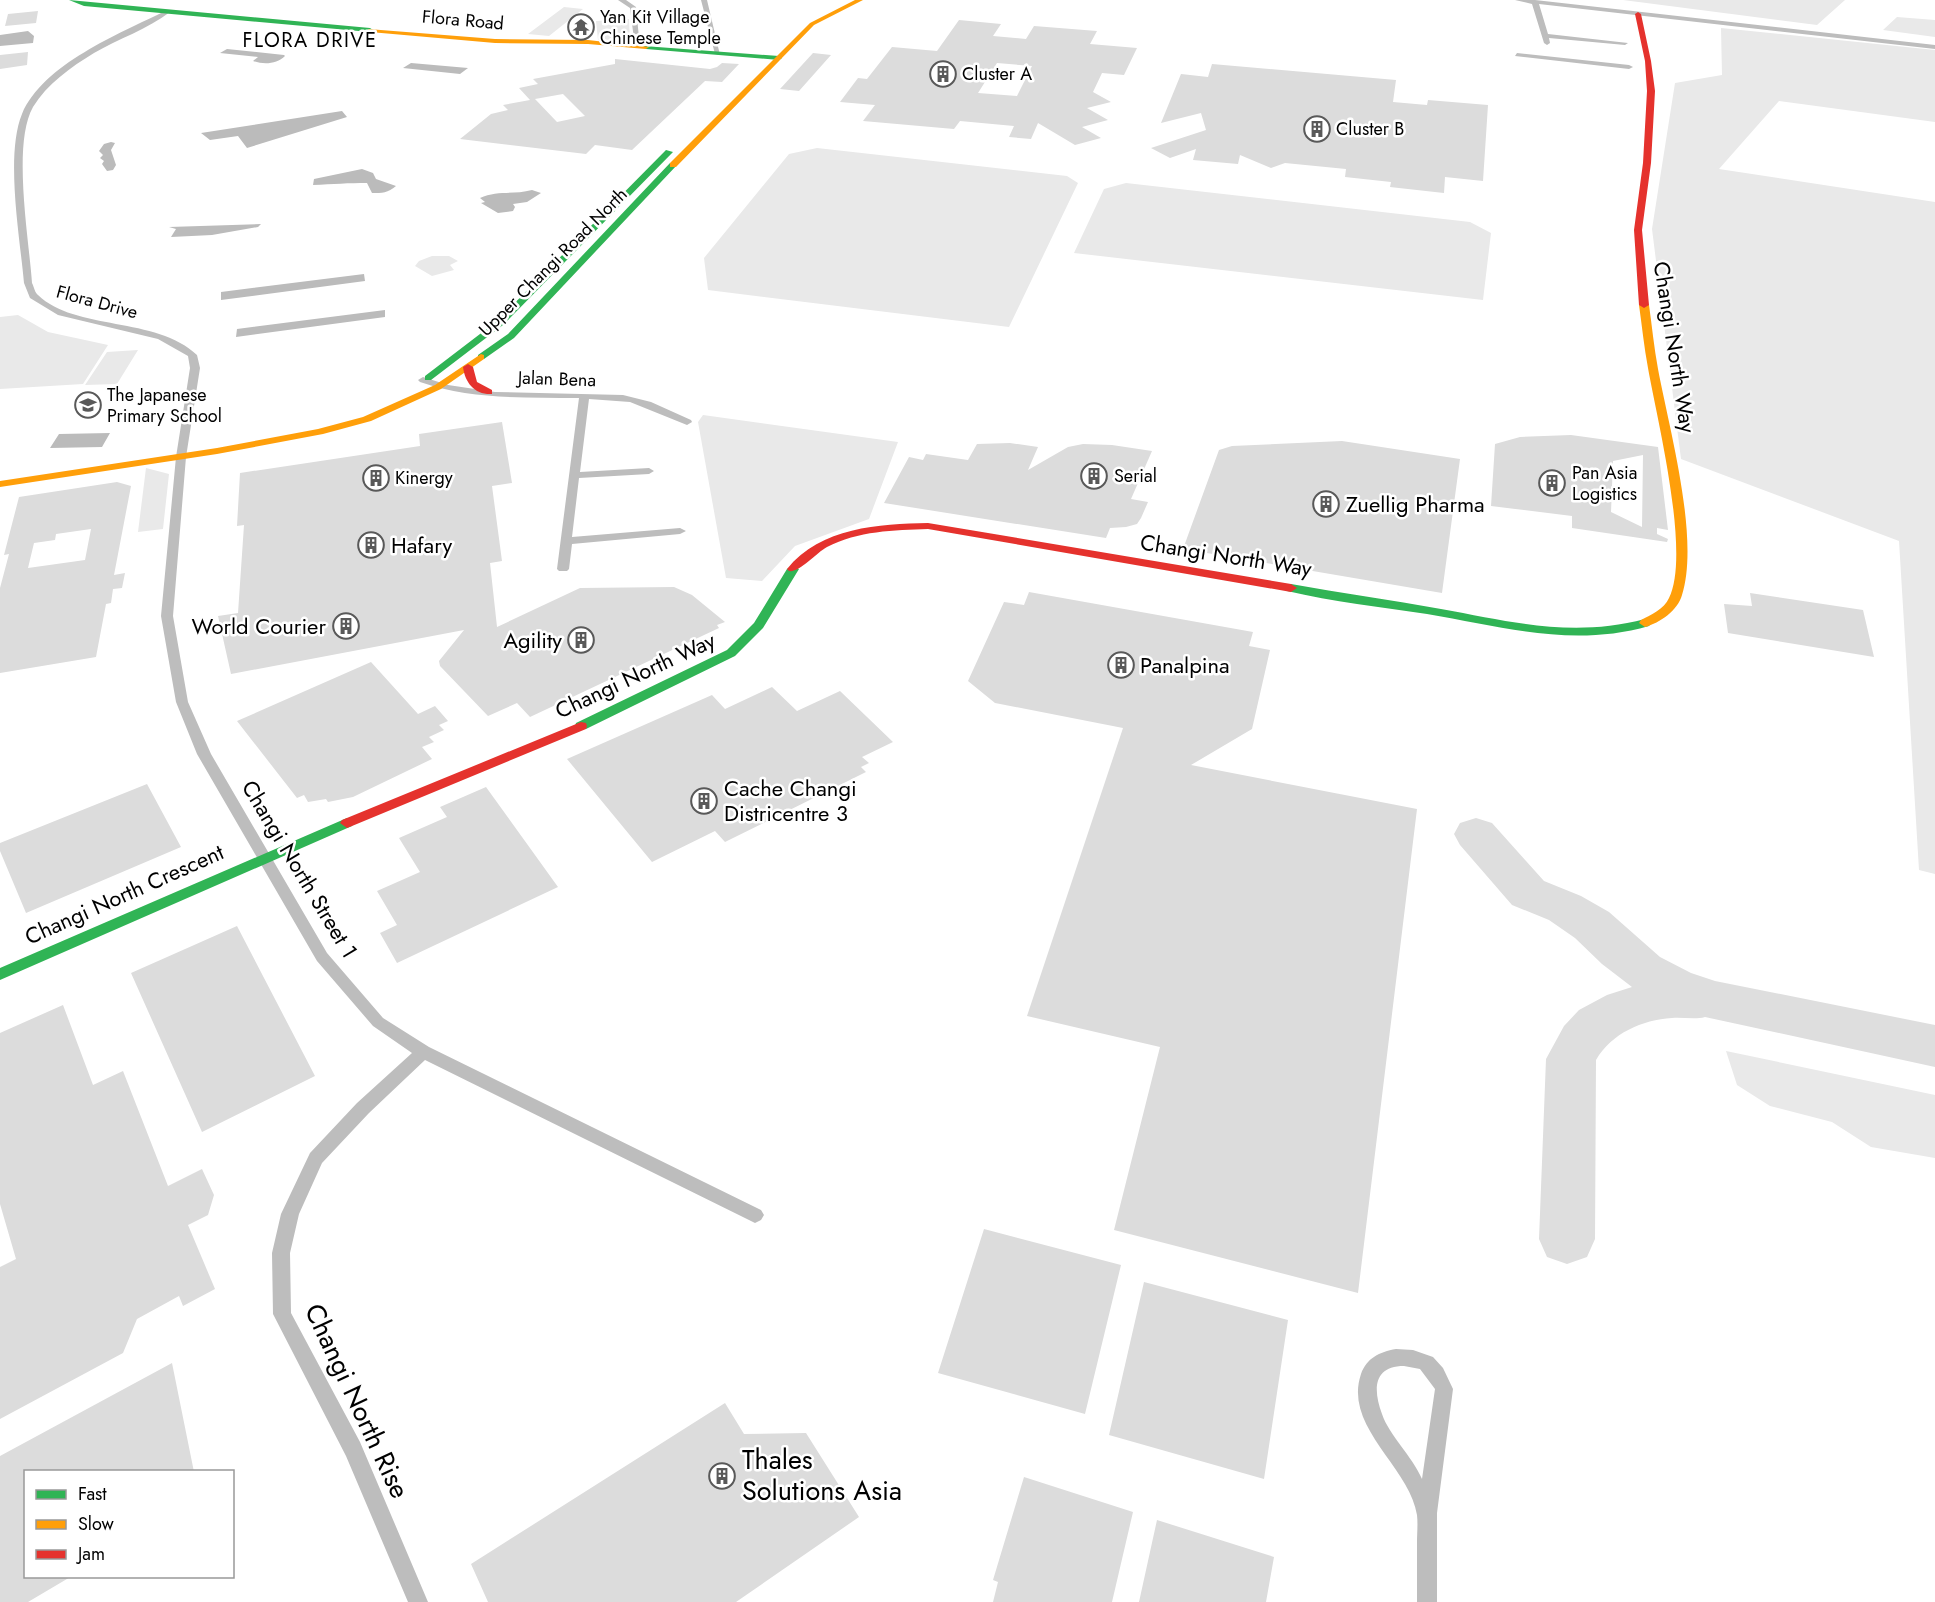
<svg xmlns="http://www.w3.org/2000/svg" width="1935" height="1602" viewBox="0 0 1935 1602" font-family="Jost,sans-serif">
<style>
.green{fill:#e9e9e9}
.water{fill:#bbb}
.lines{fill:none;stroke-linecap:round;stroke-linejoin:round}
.taxiway{fill:#dedede;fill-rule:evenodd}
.building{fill:#dcdcdc;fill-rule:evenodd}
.street{fill:#bdbdbd;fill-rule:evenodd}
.fast{fill:#30b455;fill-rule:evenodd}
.slow{fill:#ff9f0a;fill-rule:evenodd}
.jam{fill:#e5322d;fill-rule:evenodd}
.labels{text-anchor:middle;stroke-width:5;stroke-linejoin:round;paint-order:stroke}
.far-poi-label{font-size:18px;fill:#000;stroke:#fff;text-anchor:start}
.far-street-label{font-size:18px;fill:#000;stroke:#fff}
.far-neighbourhood-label{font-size:20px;letter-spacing:1.5px;fill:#000;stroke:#fff}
.street-label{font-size:22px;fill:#000;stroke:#fff}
.poi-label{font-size:22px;fill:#000;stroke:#fff;text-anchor:start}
.near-street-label{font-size:27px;fill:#000;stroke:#fff}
.near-poi-label{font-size:27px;fill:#000;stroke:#fff;text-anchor:start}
</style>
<rect width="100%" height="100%" fill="#fff"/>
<path class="green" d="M1623,0h222l-28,25z
M564,7l19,2 -34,27 -21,-2z
M1897,17l38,3v17l-52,-7z
M629,19l1,22 -32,-1 -2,-19z
M1721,28l214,22v72l-156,-21 -60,68 216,33v672l-16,-4 -20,-329 -218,-82 -29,-230 23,-146 47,-8z
M817,148l250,28 11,7 -69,144 -301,-37 -4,-32 85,-104z
M1126,183l344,39 21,11 -8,67 -409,-47 30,-64z
M432,256h17l9,5 -8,4 4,5 -22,6 -17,-10 4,-5z
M18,315l30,17 60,13 -25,39 -83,5v-72z
M138,350l-21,34 -32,1 22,-33z
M703,415l195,27 -29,77 -74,27 -33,35 -36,-3 -28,-156z
M146,468l23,6 -6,55 -25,3z
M1726,1051l209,44v63l-64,-11 -39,-25 -62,-16 -33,-21z"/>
<path class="water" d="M28,31l6,5 -1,7 -33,3v-11z
M227,49l57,6 1,1c-8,8 -21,9 -32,5l5,-4 -38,-4z
M411,63l57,5 -8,6 -57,-6z
M342,111l5,6 -100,31 -9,-12 -28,4 -9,-7z
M111,142l4,1 -4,7 5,15 -3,5 -6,1 -5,-7 2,-3 -4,-3 3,-3 -4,-4 5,-7z
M362,169l11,4 3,6 20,7c-8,7 -14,7 -24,7l-5,-10c-18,0 -34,1 -54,2l1,-6z
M532,190l9,3 -14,9 -14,2 2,3 -2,4 -15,2 -17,-10 4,-1 -5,-4c17,-8 34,-3 52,-8z
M261,224l-3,3 -46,8 -41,2 5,-8 -7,-2z
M364,274l1,7 -144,19v-8z
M385,310v7l-149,20 1,-8z
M110,433l-8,14 -52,1 9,-14z"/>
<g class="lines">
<path class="taxiway" d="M1476,818l16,5 52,58 37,15 28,16 51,45 31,16 24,8 220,44v42l-230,-50c-10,3 -22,0 -33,1 -30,2 -60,15 -76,42l-1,179 -8,18 -20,7 -20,-7 -8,-18 7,-180 18,-33 15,-16 28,-15 25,-8 -30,-23 -27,-26 -26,-18 -37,-15 -52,-60 -6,-11 6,-11z"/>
</g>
<path class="building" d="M38,11l-2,12 -31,3 3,-12z
M959,20l42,4 -8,12 33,3 8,-13 63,5 -7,13 47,4 -13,27 -22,-2 -9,19 18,10 -24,6 21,12 -26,7 19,11 -26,7 -37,-22 -7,16 -22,-2 5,-11 -54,-5 -6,8 -91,-8 12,-16 -35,-3 18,-24 9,1 25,-32 45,4zM997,63l35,3 -15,30 -39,-3z
M28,52l-1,13 -27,4v-14z
M813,53l18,2 -32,36 -19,-2z
M615,59l95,10 7,-2 5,-4 17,1 -17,18 -17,-1 -73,69 -37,-5 -9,9 -126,-15 31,-25 17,-4 -5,-5 27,-5 -11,-12 19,-4 -5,-5 82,-15zM563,94l22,22 -28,6 -22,-23z
M1212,64l184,16 -3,22 34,3 1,-5 60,5 -5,76 -38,-4 -1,16 -54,-6 1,-5 -46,-5 1,-8 -61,-6 -14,5 -31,-13 -2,9 -45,-4 3,-11 -26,9 -19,-10 55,-18 -5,-17 -40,10 20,-49 27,3z
M502,422l10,61 -20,3 10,75 -12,2 7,64 83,-39 94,-1 18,8 33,27 -8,3 2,3 -189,89 -13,-14 -29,13 -48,-50 -1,-5 25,-31 -233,44 -13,-58 20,-3 6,-88 -7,1 3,-53 180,-27 -1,-12z
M1571,435l87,12 10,83 -11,-2v6l11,5 -1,3 -95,-14v-12l-81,-10 4,-62 25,-7zM1643,455l-1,72 -31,-15 2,-51z
M1342,441l118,18 -18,134 -259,-44 36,-99 13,-4z
M1010,443l28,4 -10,23 40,-23 15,-3 29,1 40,6 -21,48 17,3 -7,16 -4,6 -11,3 -16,1 -4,10 -222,-35 25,-46 14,3 3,-6 42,6 9,-16z
M117,482l14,4 -17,89 11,-2 -3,15 -9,1 -2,14 -5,1 -10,53 -96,16v-85l9,-34 -5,1 15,-58zM91,529l-6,31 -57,8 6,-25 21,-3 1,-6z
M1029,592l224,40 -4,14 21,4 -18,79 -61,36 226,44 -59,484 -244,-63 46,-183 -133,-31 96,-288 -128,-25 -27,-22 36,-79 20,3z
M1750,593l113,17 11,47 -146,-24 -4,-29 28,2z
M371,662l47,52 17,-8 13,15 -9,4 5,5 -15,7 5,5 -12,5 10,12 -79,38 -25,5 -2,-3 -18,3 -4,-7 -7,3 -60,-77z
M772,687l25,24 43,-20 53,51 -31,15 7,6 -8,4 5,5 -141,70 -10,-11 -63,31 -85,-103 145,-64 13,14z
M147,784l34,63 -155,66 -26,-62v-8z
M486,787l72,100 -161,76 -17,-30 17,-8 -20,-34 43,-19 -21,-34 48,-21 -7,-10z
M237,926l78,150 -113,56 -71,-159z
M63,1005l30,80 30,-14 45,115 34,-17 12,26 -6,20 -20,10 27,64 -32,17 -4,-10 -42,23 -14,34 -123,66v-152l16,-8 -16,-55v-171z
M984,1229l137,36 -36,149 -147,-41z
M1144,1282l144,38 -24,159 -155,-44z
M172,1363l22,109h-168v104h46l-44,26h-28v-146z
M725,1403l19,31 62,-1 53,84 -123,85h-248l-17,-38z
M1024,1477l109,35 -21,90h-119l5,-20 -5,-2z
M1157,1520l117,37 -8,45h-127z"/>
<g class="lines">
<path class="street" d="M618,0h8l10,7 4,41 -5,-1 -5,-39z
M701,0h6l13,55 -5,-1z
M1515,0h20l400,45v4l-396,-45 9,30 80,9 -3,2 -76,-7 1,5 -3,2 -3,-2 -12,-39z
M165,11l5,1c-22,17 -52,27 -76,41 -23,14 -47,31 -61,54 -21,37 -4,132 -1,176 2,4 3,10 6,12 37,36 118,21 159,60l3,13 -14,89 -13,159 15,86 23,52 116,199 56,65 46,29 332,163 3,5 -3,5 -6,3 -6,-3 -324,-160 -56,53 -47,50 -23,51 -9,39 1,60 69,129 68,160h-20l-62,-146 -73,-142 -1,-61 9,-39 29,-61 47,-50 55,-50 -39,-27 -56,-65 -120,-207 -21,-52 -15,-86 15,-159 14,-89 -2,-12 -30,-17 -100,-24 -28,-17 -6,-15c-4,-45 -19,-128 -2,-169 21,-50 97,-80 143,-103z
M1517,53l112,12 4,2 -4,2 -114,-13z
M423,377l25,8 47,7 128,3 28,7 40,18 1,2 -5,3 -57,-23 -41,-3 -9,73 69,-4 5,3 -5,3 -70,4 -7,59 108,-9 6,3 -6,3 -108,10 -3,25 -2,2h-8l-2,-2 22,-171c-55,-1 -107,2 -159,-16l-2,-2z
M1396,1349l17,1 20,7 10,11 10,21 -16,124v89h-20c0,-20 0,-40 0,-60 0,-8 1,-18 0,-27 -7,-48 -74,-88 -56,-141 6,-16 18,-22 35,-25zM1404,1366l16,3 15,20 -13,90c-10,-23 -33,-44 -40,-65 -9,-24 -9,-48 22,-48z"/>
<path class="fast" d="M69,0l301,28 3,2 -3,2 -286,-26z
M644,46l135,10 3,2 -3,2 -133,-11z
M666,150l7,2 -170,173 -72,55h-6v-4l72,-55z
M670,163l7,2 -163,173 -30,21h-6v-4l30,-21z
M793,566l6,3 -36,59 -28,28 -149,73h-10l-1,-3 1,-3 151,-73 27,-27 33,-54z
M1291,584c50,9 100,16 150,25 72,13 131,29 204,10l6,4 -2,3c-77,22 -145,1 -222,-12 -46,-7 -94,-12 -140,-23l-2,-3z
M347,818l5,2 2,3 -2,3 -352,154v-12z"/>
<path class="slow" d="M855,0h8l-49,25 -138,142h-6v-4l140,-140z
M368,29l127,10 93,1 61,7 -3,2 -58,-5 -93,-1 -125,-11z
M1644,302l5,3c3,21 5,43 9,64 11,59 42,169 24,226 -4,15 -22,28 -37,32l-6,-4 2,-3c10,-5 23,-11 28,-22 22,-44 -12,-179 -21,-230 -4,-21 -6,-42 -9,-63z
M481,354l3,1v4l-43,30 -70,32 -48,13 -106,20 -217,33v-6l217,-33 101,-19 45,-12 72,-32z"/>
<path class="jam" d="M1638,12l3,2 10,47 4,30 -4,72 -9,67 7,75 -5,3 -5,-3 -5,-75 9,-67 4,-72 -2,-30 -10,-47z
M468,364l5,3 4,15 15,8v4c-17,1 -27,-11 -29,-27z
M928,523l363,61 6,4 -6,4 -363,-63c-34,1 -70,2 -101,18 -11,6 -28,26 -38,24l-2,-2c34,-42 92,-45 141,-46z
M581,722l5,1 1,3 -1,3 -234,97 -5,2 -7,-5 2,-3z"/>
</g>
<defs>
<g id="temple-ring" transform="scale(1.35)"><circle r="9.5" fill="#fff" stroke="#595959" stroke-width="1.5"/><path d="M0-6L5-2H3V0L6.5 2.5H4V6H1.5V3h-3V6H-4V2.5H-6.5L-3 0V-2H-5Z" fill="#595959"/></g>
<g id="building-ring" transform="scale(1.35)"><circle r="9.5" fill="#fff" stroke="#595959" stroke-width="1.5"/><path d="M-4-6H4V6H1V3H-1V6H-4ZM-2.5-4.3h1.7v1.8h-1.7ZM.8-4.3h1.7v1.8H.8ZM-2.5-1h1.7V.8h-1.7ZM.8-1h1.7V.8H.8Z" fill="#595959"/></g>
<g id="school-ring" transform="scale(1.35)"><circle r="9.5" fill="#fff" stroke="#595959" stroke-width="1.5"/><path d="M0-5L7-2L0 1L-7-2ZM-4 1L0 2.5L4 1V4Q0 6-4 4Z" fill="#595959"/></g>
</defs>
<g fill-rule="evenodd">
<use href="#temple-ring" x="581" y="27"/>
<use href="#building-ring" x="943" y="74"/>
<use href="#building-ring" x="1317" y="129"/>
<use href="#school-ring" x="88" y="405"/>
<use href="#building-ring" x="1094" y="476"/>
<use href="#building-ring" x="376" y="478"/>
<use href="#building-ring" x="1552" y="483"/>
<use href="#building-ring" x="1326" y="504"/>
<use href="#building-ring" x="371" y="545"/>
<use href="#building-ring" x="346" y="626"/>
<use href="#building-ring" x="581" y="640"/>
<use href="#building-ring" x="1121" y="665"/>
<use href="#building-ring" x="704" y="801"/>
<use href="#building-ring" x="722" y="1476"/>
</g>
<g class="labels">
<g class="far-poi-label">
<text x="600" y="23">Yan Kit Village<tspan x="600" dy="21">Chinese Temple</tspan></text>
<text x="962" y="80">Cluster A</text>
<text x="1336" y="135">Cluster B</text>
<text x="107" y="401">The Japanese<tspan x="107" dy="21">Primary School</tspan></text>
<text x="1572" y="479">Pan Asia<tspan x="1572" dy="21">Logistics</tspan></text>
<text x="1114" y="482">Serial</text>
<text x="395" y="484">Kinergy</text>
</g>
<g class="far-street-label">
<text transform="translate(463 20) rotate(5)" y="6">Flora Road</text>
<text transform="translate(553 262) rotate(-45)" y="6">Upper Changi Road North</text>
<text transform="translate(97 302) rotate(15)" y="6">Flora Drive</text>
<text transform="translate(557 379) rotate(2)" y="6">Jalan Bena</text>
</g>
<g class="far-neighbourhood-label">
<text x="310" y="47">FLORA DRIVE</text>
</g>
<g class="street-label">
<text transform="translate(1675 347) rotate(81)" y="8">Changi North Way</text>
<text transform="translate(1226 555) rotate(9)" y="8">Changi North Way</text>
<text transform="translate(635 675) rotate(-25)" y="8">Changi North Way</text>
<text transform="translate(300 869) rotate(59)" y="8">Changi North Street 1</text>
<text transform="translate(124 894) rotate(-24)" y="8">Changi North Crescent</text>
</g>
<g class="poi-label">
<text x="1346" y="512">Zuellig Pharma</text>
<text x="391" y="553">Hafary</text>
<text x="326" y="634" text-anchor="end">World Courier</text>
<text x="562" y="648" text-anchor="end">Agility</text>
<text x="1140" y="673">Panalpina</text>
<text x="724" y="796">Cache Changi<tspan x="724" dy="25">Districentre 3</tspan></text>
</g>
<g class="near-street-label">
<text transform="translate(357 1401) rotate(65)" y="9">Changi North Rise</text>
</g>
<g class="near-poi-label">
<text x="742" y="1469">Thales<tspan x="742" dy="31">Solutions Asia</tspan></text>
</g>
</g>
<rect x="24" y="1470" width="210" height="108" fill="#ffffff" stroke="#999999" stroke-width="1.5"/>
<rect x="36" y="1490" width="30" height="9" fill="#30b455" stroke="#999999" stroke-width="1.5"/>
<text x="78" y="1500" font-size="18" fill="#000000">Fast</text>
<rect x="36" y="1520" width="30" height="9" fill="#ff9f0a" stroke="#999999" stroke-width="1.5"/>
<text x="78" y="1530" font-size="18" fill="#000000">Slow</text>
<rect x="36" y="1550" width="30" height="9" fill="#e5322d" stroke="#999999" stroke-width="1.5"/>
<text x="78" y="1560" font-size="18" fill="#000000">Jam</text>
</svg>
